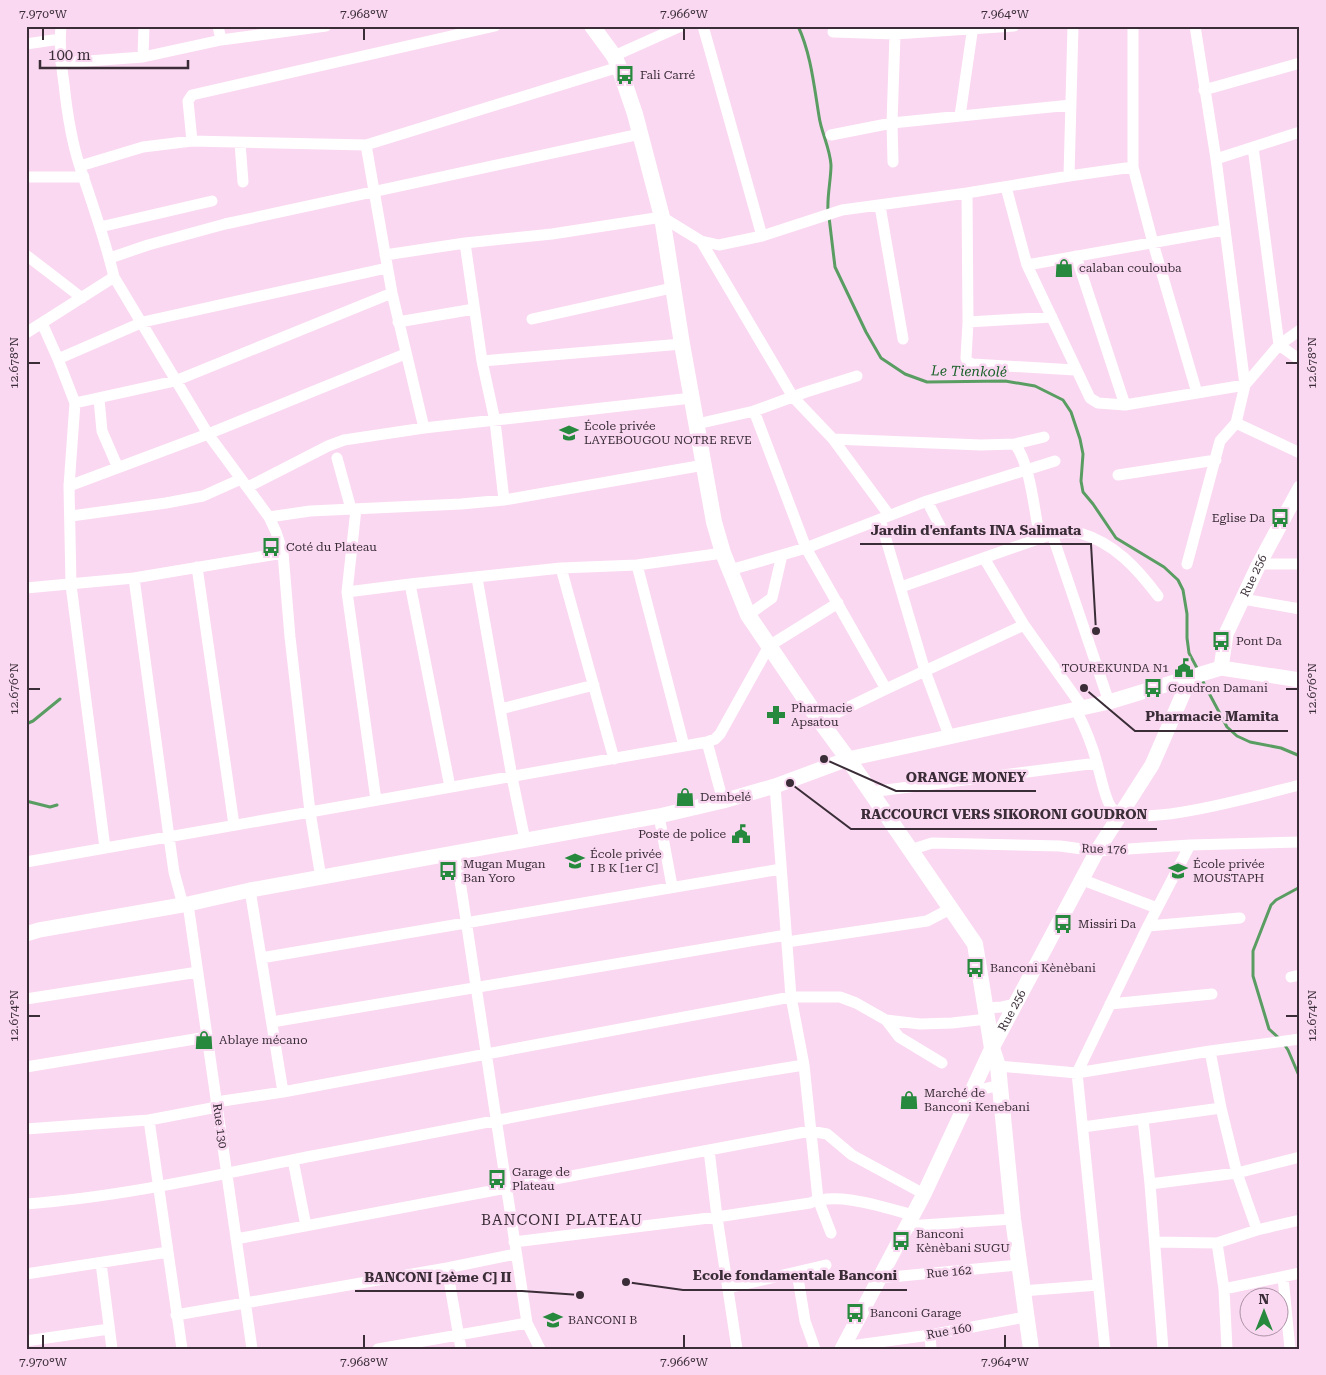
<svg xmlns="http://www.w3.org/2000/svg" width="1326" height="1375" viewBox="0 0 1326 1375" font-family="'Roboto Serif',serif">
<style>
.lines{fill:none;stroke-linecap:round;stroke-linejoin:round}
.stream{stroke:#5a9d63;stroke-width:3}
.minor{stroke:#fff;stroke-width:11}
.tertiary{stroke:#fff;stroke-width:15}
.secondary{stroke:#fff;stroke-width:16}
.ticks{fill:none;stroke:#3a2d37;stroke-width:2}
.labels{text-anchor:middle;stroke-width:5;stroke-linejoin:round;paint-order:stroke}
.poi-label{font-size:12px;fill:#3a2d37;stroke:#fad8f1;text-anchor:start}
.street-label{font-size:12px;fill:#3a2d37;stroke:#fad8f1}
.water-label{font-size:14px;font-style:italic;fill:#1a612a;stroke:#fad8f1}
.quarter-label{font-size:15px;letter-spacing:1px;fill:#3a2d37;stroke:#fad8f1}
.leader{fill:none;stroke:#3a2d37;stroke-width:2}
.callout-dot{fill:#3a2d37;stroke:#fad8f1;stroke-width:2}
.callout-label{font-size:14px;text-anchor:middle;font-weight:bold;fill:#3a2d37;stroke:#fad8f1;stroke-width:5;stroke-linejoin:round;paint-order:stroke}
.neatline{fill:none;stroke:#3a2d37;stroke-width:2}
.ticks-label{font-size:12px;text-anchor:middle;fill:#3a2d37}
</style>
<rect width="100%" height="100%" fill="#fad8f1"/>
<g class="lines">
<path class="stream" d="M798,26c13,28 16,60 21,90 2,16 11,32 12,49 0,15 -4,30 -3,46
M829,217l6,50 31,65 15,26 24,16 22,8 78,-1 30,5 28,14 8,12 9,27 3,15 -2,27 2,11 10,12 23,34 48,29 14,13 5,10 4,24v24l2,15 9,17
M1201,678l26,49 10,9 13,6 31,6 19,8
M26,724l7,-3 27,-22
M26,801l24,6 7,-2
M1280,1039l-11,-10 -16,-53v-25l18,-46 5,-5 24,-13
M1284,1044l4,6 12,28"/>
<path class="minor" d="M61,26c-2,20 0,38 3,58 3,28 7,56 16,83 12,36 25,72 34,110l94,157 61,83 7,15 7,21 7,84 20,175 11,66
M218,26l3,14
M703,26l59,210
M1133,26v141l20,76 44,150
M833,32l62,2 119,-8
M26,44l34,-5
M614,56l67,-30
M143,57l1,-31
M61,63l82,-6 78,-17 105,-14
M1204,90l96,-27
M960,116l13,-90
M831,135l61,-12 179,-18
M192,141l-4,-40 4,-6 303,-69
M240,143l3,39
M366,145l26,148 32,135
M1253,147l26,198 21,15
M1216,159l84,-27
M893,162l-1,-39 3,-89
M80,166l63,-19 49,-6 174,4 253,-78
M1069,176l4,-150
M26,177h58
M1006,187l21,78 63,133 8,5 27,2 120,-20 -29,-226 -21,-133
M967,193l1,129 -2,36 2,4 5,2 102,6
M880,206l23,133
M100,227l112,-26
M701,241l92,156 40,42 56,76
M465,243l17,118 13,60 9,79
M26,255l56,43
M385,255l80,-12 87,-9 110,-17 39,24 18,4 43,-9 80,-26 125,-17 102,-17 64,-9
M1076,256l49,149
M110,258l38,-13 77,-21 415,-90
M1027,265l197,-35
M532,319l140,-31
M398,322l76,-13
M968,322l84,-5
M42,323l16,36
M26,333l88,-56
M482,361l200,-17
M99,399l3,32 16,37
M75,403l100,-22 217,-88
M754,411l52,137 80,141
M1236,423l64,30
M697,424l57,-13 52,-19 51,-16
M833,439l148,6 34,-1 29,-7
M1015,444c16,22 19,67 25,94
M337,458l14,51
M1118,475l98,-15
M69,486l139,-52 197,-80
M248,487l80,-41 16,-6 80,-12 268,-30
M927,501l14,27
M356,509l-9,83 29,208
M71,516l95,-13 37,-7 38,-17
M269,517l41,-6 151,-7 43,-4 200,-35
M880,519l45,152 25,67
M1052,534l57,168
M984,558l40,67 59,83
M1187,564l33,-123 16,-18 9,-38 34,-40 21,-15
M1259,564h41
M637,565l47,181
M197,567l37,258
M561,568l53,191
M730,570l76,-22 121,-47 128,-40
M134,578l35,259 5,35 9,33
M477,578l35,199 13,63
M410,584l40,203
M901,587l151,-53c8,-1 20,-3 28,-1 34,10 57,35 78,63
M26,588l108,-10 149,-25
M347,592l63,-8 151,-16 76,-3 86,-12
M1243,599l57,10
M748,615l24,-17 10,-43
M501,709l93,-24
M1076,710c9,17 17,37 22,57 3,10 7,32 13,40 18,27 158,-15 189,-22
M820,721l66,-32 138,-64
M707,742l16,59
M775,786l16,211 13,68 14,134 13,34
M870,792l227,-29
M659,816l13,70
M105,848l-34,-263 -2,-99 6,-83 -17,-44 85,-37 244,-54
M910,850l22,-7 128,3 37,5 93,-6 110,-3
M456,854l71,469 13,26
M26,862l681,-120 8,-3 5,-5 49,-88 69,-43
M1083,880l74,28
M250,890l33,202
M188,904l64,445
M1148,926l92,-8
M787,942l140,-21 23,-12
M261,958l520,-89
M1291,977l9,-2
M26,999l172,-27
M1110,1004l102,-10
M985,1008l17,-1 14,-3
M886,1020l13,17 43,26
M272,1022l514,-87
M1210,1051l11,57 16,65 20,57
M998,1066l79,7 133,-22 90,-12
M26,1067l181,-30
M971,1092l29,-7
M216,1102l67,-10 508,-95h49l16,6 30,17 34,4 32,-1 35,-4
M1143,1119l7,65 13,165
M149,1120l33,229
M1083,1127l138,-19
M26,1129l123,-9 68,-13
M709,1150l8,67 20,132
M293,1160l13,66
M1150,1184l87,-11 63,-16
M26,1204c96,-7 191,-29 286,-48 164,-31 327,-65 492,-91
M907,1226l106,-7
M236,1239l574,-108 17,3 25,21 72,39
M514,1242l203,-25 93,-14c28,-12 75,5 103,12
M1155,1242l62,1 40,-13 43,-10
M1217,1243l7,46 3,60
M101,1263l11,86
M447,1268l14,81
M797,1272l8,49 10,28
M26,1274l142,-22
M1283,1277l7,72
M880,1278l139,-13
M728,1288l98,-23
M1224,1289l76,-16
M1022,1291l76,-6
M176,1315l271,-47 69,-14
M930,1335l1,14
M26,1341l83,-12
M843,1347l87,-12 95,-18
M378,1349l149,-26
M1105,1349l-28,-276 71,-147 42,-81"/>
<g class="tertiary">
<path id="s1" d="M1221,668l5,-34 33,-70 41,-76"/>
<path d="M26,934l13,-4 149,-26 62,-14 409,-74 64,-15 52,-15 73,-27 261,-57 112,-34 79,12"/>
<path id="s2" d="M842,1349l82,-155 68,-146 105,-197 55,-86 38,-87"/>
</g>
<path class="secondary" d="M592,26l22,30 5,11 16,47 27,103 20,127 32,178 9,31 25,62 72,106 28,38 127,185 17,104 6,18 15,153 18,130"/>
</g>
<path class="ticks" d="M43,28v12M364,28v12M684,28v12M1005,28v12M28,363h12M1286,363h12M28,689h12M1286,689h12M28,1016h12M1286,1016h12M43,1335v13M364,1335v13M684,1335v13M1005,1335v13"/>
<defs>
<g id="bus-bare" transform="scale(1.5)"><path d="M-5-6H5V4H4V6H2V4H-2V6H-4V4H-5ZM-3.5-4V0h7V-4ZM-3.5 1.2v1.5H-2V1.2ZM2 1.2v1.5H3.5V1.2Z" fill="#26893d" stroke="#fad8f1" stroke-width="2.5" paint-order="stroke"/></g>
<g id="shop-bare" transform="scale(1.5)"><path d="M-5-2.5h2.3a2.7 3.5 0 0 1 5.4 0H5L5.5 6h-11ZM-1.5-2.5h3a1.5 2.3 0 0 0-3 0Z" fill="#26893d" stroke="#fad8f1" stroke-width="2.5" paint-order="stroke"/></g>
<g id="school-bare" transform="scale(1.5)"><path d="M0-5L7-2L0 1L-7-2ZM-4 1L0 2.5L4 1V4Q0 6-4 4Z" fill="#26893d" stroke="#fad8f1" stroke-width="2.5" paint-order="stroke"/></g>
<g id="civic-bare" transform="scale(1.5)"><path d="M-.6-6.5H3V-4.5H.6V-3L4-1V1h2V6H-6V1h2V-1L-.6-3ZM-1.2 2.5V6h2.4V2.5Z" fill="#26893d" stroke="#fad8f1" stroke-width="2.5" paint-order="stroke"/></g>
<g id="pharmacy-bare" transform="scale(1.5)"><path d="M-2-6h4v4h4v4h-4v4h-4v-4h-4v-4h4Z" fill="#26893d" stroke="#fad8f1" stroke-width="2.5" paint-order="stroke"/></g>
</defs>
<g fill-rule="evenodd">
<use href="#bus-bare" x="625" y="75"/>
<use href="#shop-bare" x="1064" y="268"/>
<use href="#school-bare" x="569" y="433"/>
<use href="#bus-bare" x="1280" y="518"/>
<use href="#bus-bare" x="271" y="547"/>
<use href="#bus-bare" x="1221" y="641"/>
<use href="#civic-bare" x="1184" y="668"/>
<use href="#bus-bare" x="1153" y="688"/>
<use href="#pharmacy-bare" x="776" y="715"/>
<use href="#shop-bare" x="685" y="797"/>
<use href="#civic-bare" x="741" y="834"/>
<use href="#school-bare" x="575" y="861"/>
<use href="#bus-bare" x="448" y="871"/>
<use href="#school-bare" x="1178" y="871"/>
<use href="#bus-bare" x="1063" y="924"/>
<use href="#bus-bare" x="975" y="968"/>
<use href="#shop-bare" x="204" y="1040"/>
<use href="#shop-bare" x="909" y="1100"/>
<use href="#bus-bare" x="497" y="1179"/>
<use href="#bus-bare" x="901" y="1241"/>
<use href="#bus-bare" x="855" y="1313"/>
<use href="#school-bare" x="553" y="1320"/>
</g>
<g class="labels">
<g class="poi-label">
<text x="640" y="79">Fali Carré</text>
<text x="1079" y="272">calaban coulouba</text>
<text x="584" y="430">École privée<tspan x="584" dy="14">LAYEBOUGOU NOTRE REVE</tspan></text>
<text x="1265" y="522" text-anchor="end">Eglise Da</text>
<text x="286" y="551">Coté du Plateau</text>
<text x="1236" y="645">Pont Da</text>
<text x="1169" y="672" text-anchor="end">TOUREKUNDA N1</text>
<text x="1168" y="692">Goudron Damani</text>
<text x="791" y="712">Pharmacie<tspan x="791" dy="14">Apsatou</tspan></text>
<text x="700" y="801">Dembelé</text>
<text x="726" y="838" text-anchor="end">Poste de police</text>
<text x="590" y="858">École privée<tspan x="590" dy="14">I B K [1er C]</tspan></text>
<text x="463" y="868">Mugan Mugan<tspan x="463" dy="14">Ban Yoro</tspan></text>
<text x="1193" y="868">École privée<tspan x="1193" dy="14">MOUSTAPH</tspan></text>
<text x="1078" y="928">Missiri Da</text>
<text x="990" y="972">Banconi Kènèbani</text>
<text x="219" y="1044">Ablaye mécano</text>
<text x="924" y="1097">Marché de<tspan x="924" dy="14">Banconi Kenebani</tspan></text>
<text x="512" y="1176">Garage de<tspan x="512" dy="14">Plateau</tspan></text>
<text x="916" y="1238">Banconi<tspan x="916" dy="14">Kènèbani SUGU</tspan></text>
<text x="870" y="1317">Banconi Garage</text>
<text x="568" y="1324">BANCONI B</text>
</g>
<g class="street-label">
<text dy="4" stroke="none"><textPath href="#s1" startOffset="99">Rue 256</textPath></text>
<text transform="translate(1104 849) rotate(2)" y="4">Rue 176</text>
<text dy="4" stroke="none"><textPath href="#s2" startOffset="379">Rue 256</textPath></text>
<text transform="translate(220 1126) rotate(82)" y="4">Rue 130</text>
<text transform="translate(949 1272) rotate(-5)" y="4">Rue 162</text>
<text transform="translate(949 1331) rotate(-10)" y="4">Rue 160</text>
</g>
<g class="water-label">
<text transform="translate(969 371) rotate(1)" y="5">Le Tienkolé</text>
</g>
<g class="quarter-label">
<text x="562" y="1225">BANCONI PLATEAU</text>
</g>
</g>
<path class="leader" d="M1096 631L1091 544H860M1084 688L1135 731H1288M824 759L896 791H1036M790 783L851 829H1157M626 1282L683 1290H907M580 1295L522 1291H355"/>
<g class="callout-dot">
<circle cx="1096" cy="631" r="5"/>
<circle cx="1084" cy="688" r="5"/>
<circle cx="824" cy="759" r="5"/>
<circle cx="790" cy="783" r="5"/>
<circle cx="626" cy="1282" r="5"/>
<circle cx="580" cy="1295" r="5"/>
</g>
<g class="callout-label">
<text x="976" y="535">Jardin d'enfants INA Salimata</text>
<text x="1212" y="721">Pharmacie Mamita</text>
<text x="966" y="782">ORANGE MONEY</text>
<text x="1004" y="819">RACCOURCI VERS SIKORONI GOUDRON</text>
<text x="795" y="1280">Ecole fondamentale Banconi</text>
<text x="438" y="1282">BANCONI [2ème C] II</text>
</g>
<rect width="1326" height="1375" fill="none" stroke="#fad8f1" stroke-width="55"/>
<g transform="translate(1264 1312)"><circle r="24" fill="#fad8f1" stroke="#ad94a7"/>
<path d="M0-4L9 19L0 12L-9 19Z" fill="#26893d"/>
<text y="-8" font-size="14" font-weight="bold" text-anchor="middle" fill="#3a2d37">N</text>
</g>
<path d="M40 60v8h148v-8" fill="none" stroke="#3a2d37" stroke-width="2.5"/>
<text x="48" y="60" font-size="15" fill="#3a2d37" stroke="#fad8f1" stroke-width="4" paint-order="stroke">100 m</text>
<rect x="28" y="28" width="1270" height="1320" class="neatline"/>
<g class="ticks-label">
<text x="43" y="18">7.970°W</text>
<text x="364" y="18">7.968°W</text>
<text x="684" y="18">7.966°W</text>
<text x="1005" y="18">7.964°W</text>
<text transform="translate(14 363) rotate(-90)" y="4">12.678°N</text>
<text transform="translate(1312 363) rotate(-90)" y="4">12.678°N</text>
<text transform="translate(14 689) rotate(-90)" y="4">12.676°N</text>
<text transform="translate(1312 689) rotate(-90)" y="4">12.676°N</text>
<text transform="translate(14 1016) rotate(-90)" y="4">12.674°N</text>
<text transform="translate(1312 1016) rotate(-90)" y="4">12.674°N</text>
<text x="43" y="1366">7.970°W</text>
<text x="364" y="1366">7.968°W</text>
<text x="684" y="1366">7.966°W</text>
<text x="1005" y="1366">7.964°W</text>
</g>
</svg>
